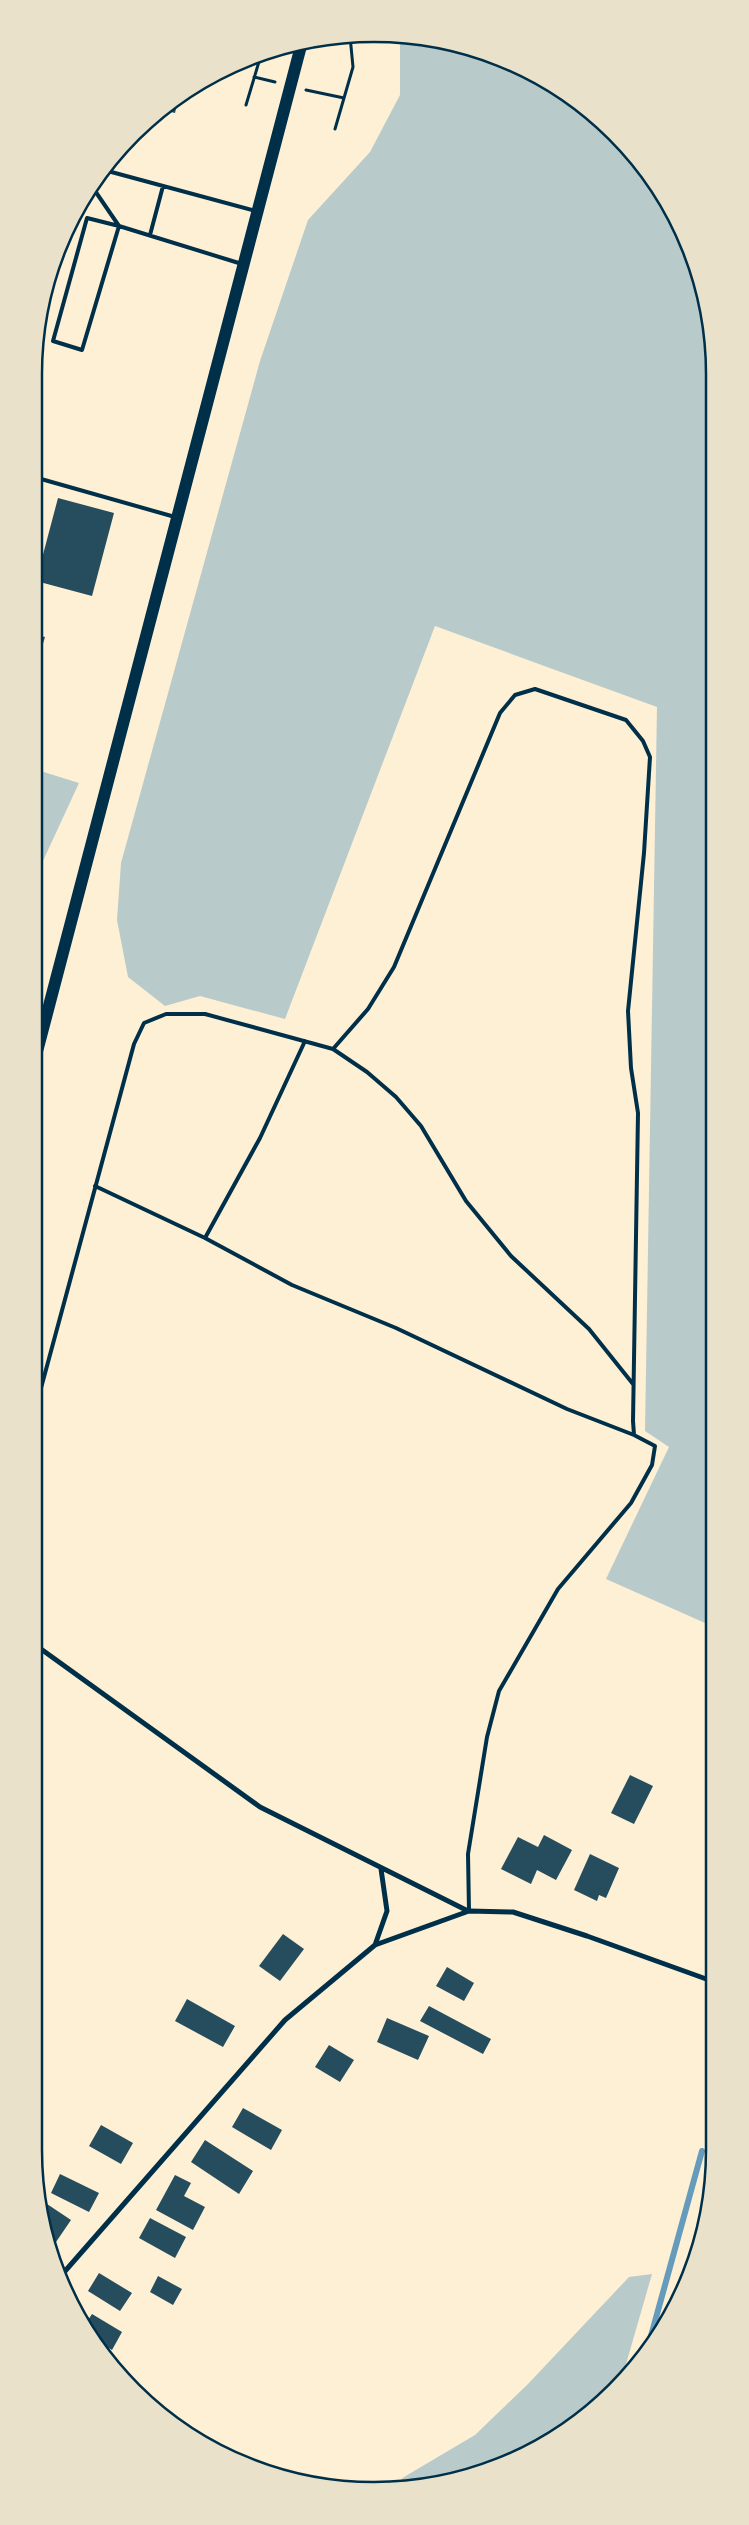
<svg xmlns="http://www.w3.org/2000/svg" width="749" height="2525" viewBox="0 0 749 2525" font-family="Manrope,sans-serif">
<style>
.green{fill:#b9caca}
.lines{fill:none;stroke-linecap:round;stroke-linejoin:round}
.stream{stroke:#669bbc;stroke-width:6}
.building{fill:#264d5e}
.path{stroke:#003049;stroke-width:3}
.service{stroke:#003049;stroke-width:4}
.minor{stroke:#003049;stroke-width:5}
.primary{stroke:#003049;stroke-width:12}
.rim{fill:none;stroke:#003049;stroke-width:2.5}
</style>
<rect width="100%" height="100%" fill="#fdf0d5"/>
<path class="green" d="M396,36l45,4 104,39 85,71 50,74 32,106 2,1297 -108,-48 63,-132 -24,-16 12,-724 -222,-81 -150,393 -85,-23 -35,10 -37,-29 -11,-57 4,-57 139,-502 48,-141 62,-68 30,-57v-55z
M34,769l45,14 -43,93 6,25 -8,33z
M710,2203l-1,14 -30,78 20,-80z
M652,2274l-32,111 -38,36 -57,35 -62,24 -69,6 10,-9 71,-42 53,-51 101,-107z"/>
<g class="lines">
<path class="stream" d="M646,2354l56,-203"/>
</g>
<path class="building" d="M179,96l-4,17 -12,-3z
M57,254h1l-4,19h-3z
M58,498l56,15 -22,83 -56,-15z
M34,634l11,3 -11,36z
M630,1775l23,11 -19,38 -23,-11z
M544,1835l28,15 -16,30 -19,-10 -6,14 -30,-15 17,-32 20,10z
M590,1854l29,14 -13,30 -7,-3 -2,6 -23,-11z
M283,1934l21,15 -24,32 -21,-15z
M447,1967l27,16 -10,18 -28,-15z
M187,1999l48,27 -12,21 -48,-26z
M429,2006l62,33 -8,15 -63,-33z
M387,2018l42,18 -11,24 -41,-18z
M329,2045l25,15 -14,22 -25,-15z
M243,2108l39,22 -11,20 -39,-23z
M101,2125l32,18 -12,21 -32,-18z
M205,2140l48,31 -14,23 -48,-32z
M60,2174l39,19 -10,19 -38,-19z
M175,2175l16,8 -7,13 21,11 -12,23 -37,-20z
M38,2198l33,22 -15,22 -10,-7 -6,-18z
M150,2218l36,19 -11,21 -36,-20z
M99,2273l33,20 -12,18 -32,-20z
M158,2276l24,13 -9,16 -23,-13z
M92,2314l30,18 -10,18 -15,-9 -11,-18z"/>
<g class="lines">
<path class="path" d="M254,77l21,5
M306,90l38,8
M246,105l15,-50
M335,129l18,-62 -3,-31"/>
<path class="service" d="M104,170l152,41
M91,185l28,41
M119,226l-32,-8 -34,123 29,9 37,-124 123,38
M150,235l13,-49
M34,477l141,40
M333,1049l34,23 29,25 25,29 45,75 45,55 78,73 44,55
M95,1186l110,52 55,-100 45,-97
M205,1238l87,47 104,43 171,81 67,26
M34,1414l100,-370 10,-21 22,-9h39l128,35 35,-40 26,-42 106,-254 15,-18 20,-6 91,31 17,21 7,16 -6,96 -16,158 3,57 7,45 -5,308 1,14 21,11 -3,19 -21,38 -73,86 -59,102 -12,46 -19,117 1,57"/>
<path class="minor" d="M34,1644l226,163 208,104
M375,1945l12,-34 -6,-42
M59,2278l226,-258 90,-75 94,-34 44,1 74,24 122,44"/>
<path class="primary" d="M34,1063l268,-1021"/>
</g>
<path d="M0 0H749V2525H0ZM374 42H374A332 332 0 0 1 706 374V2150A332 332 0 0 1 374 2482H374A332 332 0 0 1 42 2150V374A332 332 0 0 1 374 42Z" fill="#e9e1ca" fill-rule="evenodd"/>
<path class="rim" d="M374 42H374A332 332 0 0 1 706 374V2150A332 332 0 0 1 374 2482H374A332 332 0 0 1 42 2150V374A332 332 0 0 1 374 42Z"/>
</svg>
